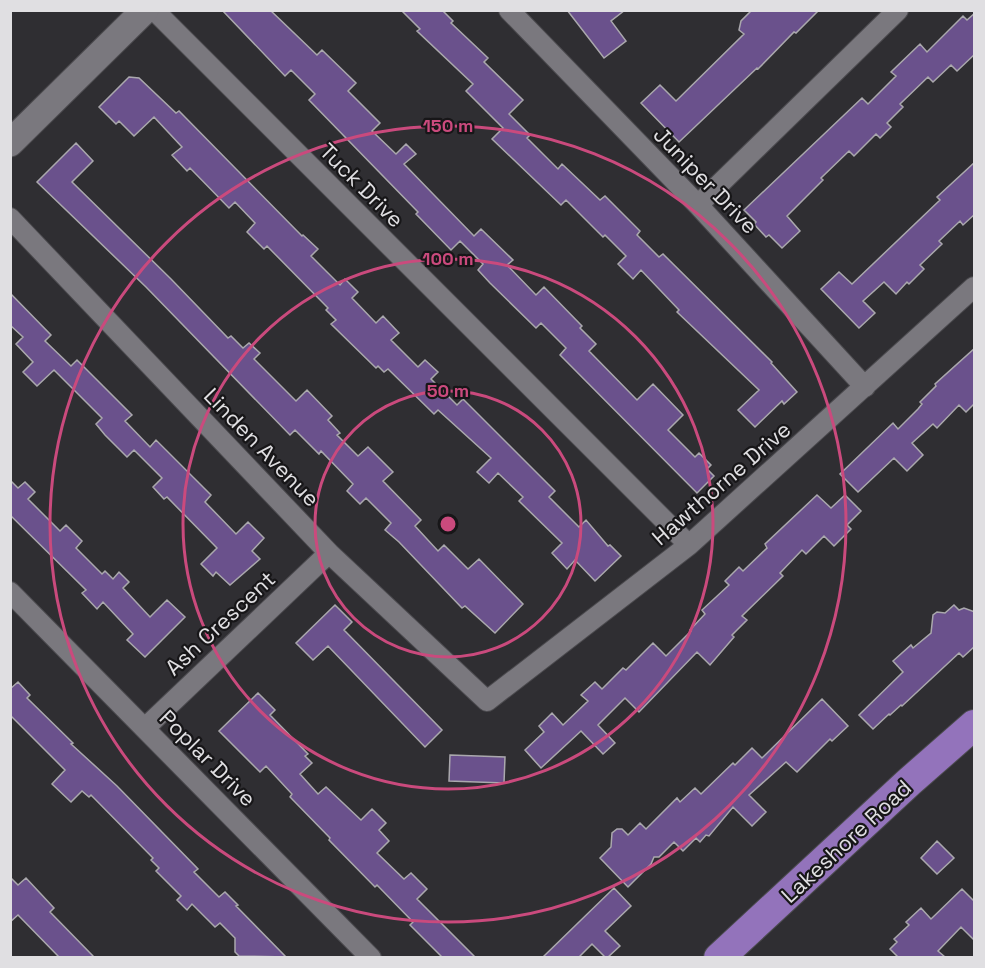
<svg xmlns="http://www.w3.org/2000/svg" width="985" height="968" viewBox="0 0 985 968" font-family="'Space Grotesk',sans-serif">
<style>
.building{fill:#6a518c;stroke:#aaa8ad;stroke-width:1.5}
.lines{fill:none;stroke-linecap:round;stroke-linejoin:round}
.street-casing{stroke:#4b4a4e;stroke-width:22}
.secondary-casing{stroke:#4b4a4e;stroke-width:29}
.primary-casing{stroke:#4b4a4e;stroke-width:32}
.street{stroke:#7a787e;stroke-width:20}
.secondary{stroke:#7a787e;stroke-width:27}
.primary{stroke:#9373bb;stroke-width:30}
.ring{fill:none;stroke:#ca4a7d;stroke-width:3}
.labels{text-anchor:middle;stroke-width:4.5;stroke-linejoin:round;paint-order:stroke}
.street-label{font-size:22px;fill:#e0dfe2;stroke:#171618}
.centre{fill:#ca4a7d;stroke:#171618;stroke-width:3}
.ring-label{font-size:18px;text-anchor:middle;font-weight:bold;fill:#ca4a7d;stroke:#171618;stroke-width:4.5;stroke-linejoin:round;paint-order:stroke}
</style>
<rect width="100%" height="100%" fill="#2f2e32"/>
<path class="building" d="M222,10h48l47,45 5,-5 34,33 -8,8 32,32 -8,8 24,23 10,-10 10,10 -12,10 31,32 39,40 7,-7 32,31 -6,5 29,30 8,-8 38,39 -2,2 16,16 -7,7 48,49 16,-16 30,31 -15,15 27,27 4,-4 12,12 -4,4 7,7 -17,17 -137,-138 6,-7 -25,-25 -5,5 -46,-45 -12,-13 5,-6 -23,-23 -9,9 -35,-36 2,-2 -109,-112 6,-6 -24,-24 -6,6z
M401,10h41l11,11 -2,2 37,35 -4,4 39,38 -14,14 21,21 -3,3 31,31 4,-5 38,36 5,-4 35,35 -3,4 22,22 4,-3 109,108 -1,1 26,29 -13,12 -2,-3 -27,26 -17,-17 21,-20 -82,-78 2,-2 -38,-40 -8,9 -15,-15 8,-8 -21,-21 -2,2 -37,-37 -5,5 -69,-66 11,-11 -37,-37 7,-7 -56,-53 3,-2z
M567,10h58l-14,11 15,20 -22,17z
M752,10h67l-23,23 -2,-1 -36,37 -1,-1 -78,74 -38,-39 19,-18 16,16 68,-67 -5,-4 2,-9z
M975,13v41l-18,17 -6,-6 -18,17 -5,-5 -28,27 3,3 -16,16 4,4 -11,11 -4,-4 -22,22 -5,-5 -28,27 2,2 -36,36 13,15 -18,17 -13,-13 -3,2 -12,-13 2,-2 -12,-12 118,-112 6,6 28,-28 -5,-4 29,-28 7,8 36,-36 4,4z
M129,77l10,1 37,35 3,-2 123,125 1,-1 15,14 -7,7 29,29 5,-6 13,13 -6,6 24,25 7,-7 16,17 -8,7 27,27 7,-7 13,12 -7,7 26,26 6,-6 92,92 -6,6 30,30 7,-7 22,26 2,-1 11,11 -26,25 -20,-21 -8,9 -15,-16 10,-10 -43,-42 4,-4 -25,-24 -9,10 -12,-11 14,-14 -53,-48 -4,4 -46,-45 -4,3 -6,-6 -2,2 -45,-44 5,-4 -10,-10 2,-2 -61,-62 -3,3 -17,-17 8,-9 -20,-21 -6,6 -39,-40 -3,3 -15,-16 10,-8 -28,-30 -20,19 -15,-15 -3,3 -17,-17z
M76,143l17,18 -21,21 99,97 57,59 3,-2 12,12 6,-5 11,10 -6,6 42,42 11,-11 25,26 -4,4 12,13 -3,2 21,21 10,-9 25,25 -10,9 38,39 -6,6 23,25 6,-6 24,24 11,-10 44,45 -28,29 -30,-27 -3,2 -63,-66 -14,-12 6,-7 -25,-25 -6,6 -13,-13 6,-7 -32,-33 -2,3 -24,-24 -5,5 -144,-148 -109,-105z
M975,162v52l-12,11 -3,-4 -21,20 3,3 -22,21 4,4 -15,15 -2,-2 -11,12 -12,-12 -21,19 12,12 -16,15 -38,-39 18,-17 13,12 88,-84 -3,-3z
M10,293l41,42 -6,6 26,25 6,-6 55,55 -7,6 25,26 6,-7 55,55 -6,7 31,32 12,-12 16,16 -12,13 8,8 -30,26 -14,-13 -3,4 -12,-12 16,-16 -50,-51 -3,2 -11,-12 9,-9 -28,-28 -7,7 -22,-22 -9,-11 6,-6 -48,-48 -17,16 -14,-14 10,-10 -17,-18 7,-7 -13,-12z
M975,348v55l-9,9 -7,-7 -22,23 -4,-4 -21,19 11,12 -16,16 -13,-13 -36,34 -18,-18 53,-51 5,6 20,-20 4,-5 -2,-2 16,-16 -1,-2z
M10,480l8,8 7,-6 10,10 -7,7 32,32 6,-6 16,16 -6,7 26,26 3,-3 8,8 6,-7 10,10 -6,6 27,29 17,-17 18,17 -40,40 -18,-17 6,-6 -30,-32 -6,7 -15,-16 4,-3 -76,-75z
M817,495l14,13 14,-13 16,16 -14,14 4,4 -17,17 -10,-10 -18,18 -4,-4 -22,23 3,3 -41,40 5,4 -15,15 2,2 -24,28 -13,-13 -58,60 -14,-14 -27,27 17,18 -12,11 -22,-23 -40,37 -16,-18 19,-18 -5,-6 13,-13 11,12 25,-24 -7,-6 14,-13 7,7 21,-21 3,2 27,-27 13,13 25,-25 -1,-1 15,-16 -3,-4 27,-25 -4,-4 14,-14 4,4 24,-23 -2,-4z
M335,605l17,17 -8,8 98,100 -17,17 -97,-101 -15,14 -17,-17z
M954,605l5,5 5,-2 11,4v34l-12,11 -4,-4 -57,53 -1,-1 -11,10 -1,-1 -16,15 -14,-14 44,-43 -10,-11 18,-16 2,3 18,-15 2,-18 4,-3 8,1z
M18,682l12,13 -3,3 46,45 -2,1 46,42 81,83 -4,3 25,25 6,-5 13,13 -2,1 50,51 -47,-1 -4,-4v-14l-15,-15 -5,4 -23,-23 -5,6 -10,-10 4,-4 -25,-25 3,-3 -8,-8 2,-2 -62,-63 -2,2 -7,-6 -11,11 -19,-18 13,-14 -55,-55v-26z
M258,693l17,17 -5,5 38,39 -3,2 7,7 -12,11 18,20 8,-7 35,33 11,-11 14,14 -7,7 10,11 -12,12 27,26 7,-6 16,16 -10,10 58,58h-33l-32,-32 3,-3 -36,-37 -2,2 -46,-47 1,-2 -40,-41 2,-3 -26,-28 -6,6 -41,-41z
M822,699l26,27 -16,15 -2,-2 -33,33 -11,-10 -37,33 17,17 -14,14 -19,-19 -24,29 -3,-1 -6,7 -4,-4 -13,13 -9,-9 -15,15h-5l-3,7 -23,23 -28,-29 11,-11 1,-14 5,-4h5l6,6 12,-12 6,6 31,-31 3,4 15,-14 6,6 32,-31 2,2 17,-17 10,10z
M450,755l55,2 -1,26 -55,-2z
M937,841l17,17 -17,16 -16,-16z
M10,877l8,8 8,-7 28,30 -4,4 44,45h-35l-41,-42 -8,7z
M614,888l17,18 -26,25 15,15 -12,11h-3l-13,-13 -13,13h-36z
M962,889l13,13v39l-14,-14 -23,24 7,6h-47l-8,-8 7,-7 -3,-3 15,-14 -3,-3 15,-14 10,11z"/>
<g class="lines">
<g class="street-casing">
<path id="street" d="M154,10l535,535
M509,10l189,195 167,182
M698,205l200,-195
M10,218l319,335 158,148 202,-156 285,-258
M10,592l361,366
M145,728l184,-175"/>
</g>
<g class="secondary-casing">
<path id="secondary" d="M10,143l135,-133"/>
</g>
<g class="primary-casing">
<path id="primary" d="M719,958l190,-176 65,-57"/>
</g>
<use href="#street" class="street"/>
<use href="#secondary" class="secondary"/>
<use href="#primary" class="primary"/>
</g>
<g class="ring">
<circle cx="448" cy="524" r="133"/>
<circle cx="448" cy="524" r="265"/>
<circle cx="448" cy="524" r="398"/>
</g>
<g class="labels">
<g class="street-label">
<text transform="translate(706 180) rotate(46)" y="8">Juniper Drive</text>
<text transform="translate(362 185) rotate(45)" y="8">Tuck Drive</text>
<text transform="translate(262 447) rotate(46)" y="8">Linden Avenue</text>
<text transform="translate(721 483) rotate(-41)" y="8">Hawthorne Drive</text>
<text transform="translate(220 623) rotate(-43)" y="8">Ash Crescent</text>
<text transform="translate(208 758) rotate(45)" y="8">Poplar Drive</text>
<text transform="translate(846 841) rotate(-43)" y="8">Lakeshore Road</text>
</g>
</g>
<circle cx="448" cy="524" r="9" class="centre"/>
<g class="ring-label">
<text x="448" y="132">150 m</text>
<text x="448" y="265">100 m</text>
<text x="448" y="397">50 m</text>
</g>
<rect width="985" height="968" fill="none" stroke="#e0dfe2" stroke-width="24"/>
</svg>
